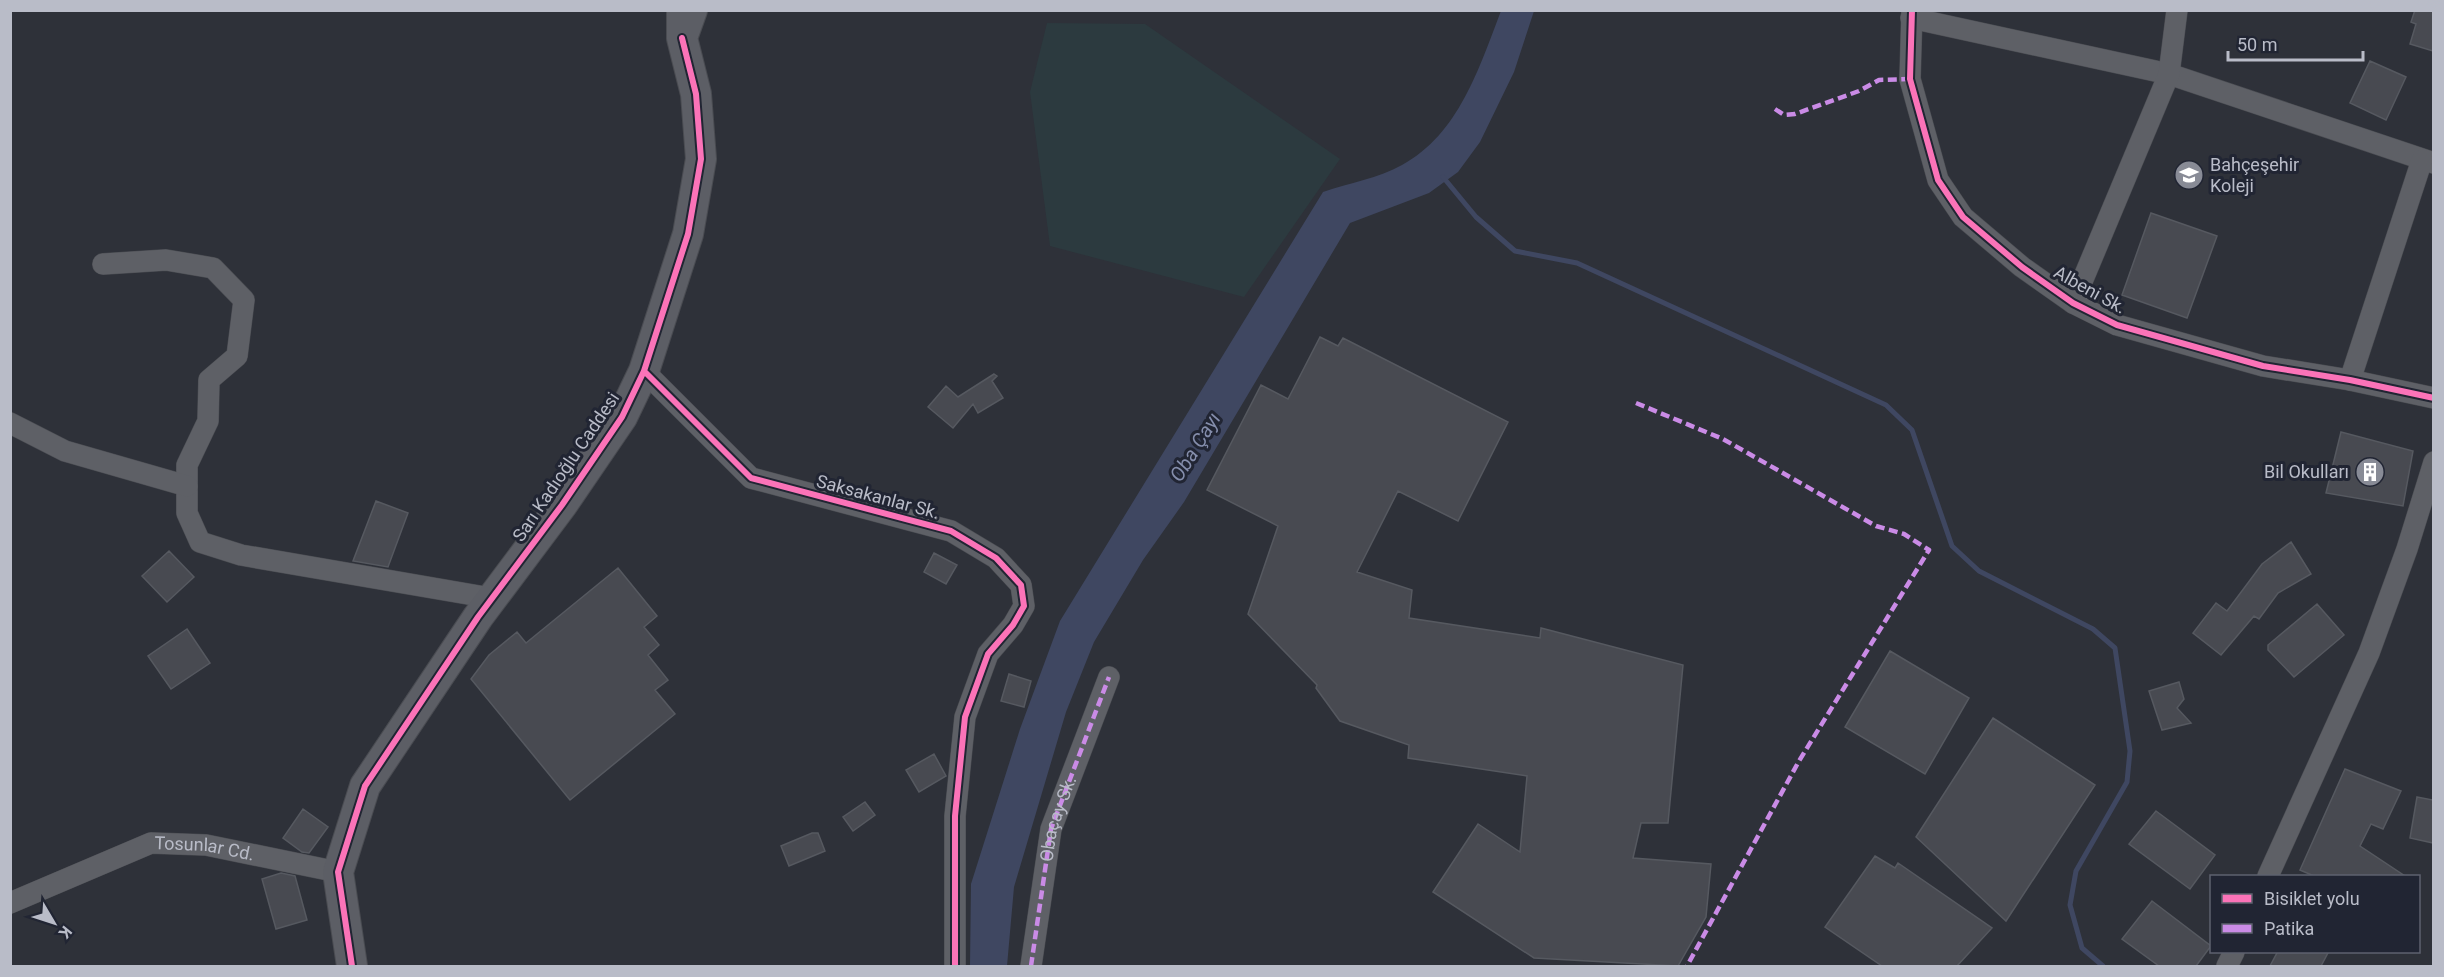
<svg xmlns="http://www.w3.org/2000/svg" width="2444" height="977" viewBox="0 0 2444 977" font-family="Roboto,sans-serif">
<style>
.green{fill:#2c3a3f}
.water{fill:#3f4761}
.lines{fill:none;stroke-linecap:round;stroke-linejoin:round}
.stream{stroke:#3f4761;stroke-width:5}
.building{fill:#484a51;stroke:#565960;stroke-width:1.5}
.street-casing{stroke:#4a4c52;stroke-width:22}
.secondary-casing{stroke:#4a4c52;stroke-width:32}
.street{stroke:#5e6066;stroke-width:21}
.secondary{stroke:#5c5e65;stroke-width:30}
.quiet{stroke:#ca8be6;stroke-width:4.5;stroke-dasharray:9 4.5;stroke-linecap:butt}
.cycleway-casing{stroke:#212533;stroke-width:10}
.cycleway{stroke:#fb73b8;stroke-width:6}
.labels{text-anchor:middle;stroke-width:6;stroke-linejoin:round;paint-order:stroke}
.poi-label{font-size:18px;fill:#b9bcc8;stroke:#212533;text-anchor:start}
.street-label{font-size:18px;fill:#b9bcc8;stroke:#212533}
.water-label{font-size:20px;font-style:italic;fill:#858eac;stroke:#212533}
</style>
<rect width="100%" height="100%" fill="#2e3139"/>
<path class="green" d="M1047,23l98,1 195,135 -96,138 -194,-51 -20,-154z"/>
<path class="water" d="M1501,11h33l-20,61 -34,70 -22,30 -29,21 -79,30 -166,279 -41,58 -49,82 -28,70 -52,175 -7,79h-37l1,-82 49,-155 40,-108 263,-429c26,-9 56,-14 79,-27 57,-31 77,-97 99,-154z"/>
<g class="lines">
<path class="stream" d="M1443,177l33,40 39,34 62,12 309,142 26,25 40,116 27,25 114,58 22,19 15,103 -3,31 -51,89 -6,34 12,43 21,18"/>
</g>
<path class="building" d="M2415,10h18v41l-23,-7 6,-20 -5,-2z
M2370,61l36,16 -20,43 -36,-17z
M2151,213l66,23 -30,82 -65,-23z
M1320,337l18,9 5,-8 165,84 -50,99 -60,-30 -41,81 55,18 -3,28 131,20 1,-10 142,37 -15,158h-27l-8,35 78,6 -5,53 -28,49 -144,-8 -101,-66 45,-68 42,28 7,-76 -119,-18 1,-13 -69,-24 -24,-33 1,-3 -69,-71 30,-88 -71,-36 54,-105 27,14z
M994,374l3,2 -5,5 11,17 -25,15 -5,-9 -20,24 -25,-21 18,-21 12,11z
M2341,432l72,19 -10,55 -77,-13z
M376,501l32,12 -20,54 -35,-6z
M2291,542l20,32 -33,19 -19,26 -5,-3 -33,39 -28,-22 23,-30 11,8 35,-47z
M169,551l25,26 -27,25 -25,-26z
M934,553l23,12 -11,19 -22,-12z
M618,568l39,48 -13,11 15,18 -11,10 20,25 -13,10 20,24 -105,86 -99,-121 18,-24 28,-23 9,11z
M2317,604l27,31 -50,42 -26,-27v-5z
M187,629l23,34 -39,26 -23,-33z
M1890,651l79,47 -44,76 -80,-47z
M1009,674l22,7 -7,26 -23,-6z
M2179,682l5,17 -7,9 14,15 -29,7 -13,-39z
M1993,718l102,67 -89,136 -90,-84z
M934,754l12,22 -27,16 -13,-22z
M2345,769l56,22 -18,38 -12,-5 -11,22 45,30h-91l-14,-6z
M2417,797l16,3v43l-23,-5z
M865,802l10,13 -22,16 -10,-14z
M303,809l25,18 -19,26 -7,-1 -19,-14z
M2156,811l59,44 -25,34 -61,-45z
M812,833h6l7,18 -36,15 -8,-20z
M1875,856l20,12 3,-5 94,65 -35,38h-75l-57,-39z
M281,873l14,3 12,44 -31,9 -14,-50z
M2152,901l59,45 -15,20h-37l-37,-27z
M2278,951h51l-8,15h-51z"/>
<g class="lines">
<g class="street-casing">
<g id="street">
<path d="M1912,10l-2,69 28,101 25,37 59,50 51,36 44,22 146,41 87,14 84,18"/>
<path d="M1911,18l258,56 265,89"/>
<path d="M103,264l63,-4 47,8 31,32 -7,56 -28,24 -1,41 -21,44v48l13,29 41,13 250,43"/>
<path d="M2073,303l96,-229 8,-64"/>
<path d="M644,371l107,107 200,53 45,27 25,27 3,21 -11,19 -25,29 -23,63 -10,99v150"/>
<path d="M2350,380l72,-220"/>
<path d="M10,423l55,28 122,35"/>
<path d="M2268,876l101,-223 38,-104 27,-87"/>
<path id="s1" d="M10,903l141,-60 55,2 132,27"/>
<path id="s2" d="M1031,966l20,-137 58,-152"/>
<path d="M2227,966l7,-14"/>
</g>
</g>
<g class="secondary-casing">
<path id="secondary" d="M682,10v28l10,-28
M352,966l-14,-94 27,-86 113,-169 84,-112 60,-88 22,-46 44,-137 13,-75 -5,-65 -14,-56"/>
</g>
<use href="#street" class="street"/>
<use href="#secondary" class="secondary"/>
<path class="quiet" d="M1775,109l9,6 11,-1 64,-23 20,-11 31,-1
M1636,403l87,36 153,87 28,8 25,16 -130,211 -112,205
M1031,966l20,-137 58,-152"/>
<g class="cycleway-casing">
<path id="cycleway" d="M1912,10l-2,69 28,101 25,37 59,50 51,36 44,22 146,41 87,14 84,18
M644,371l107,107 200,53 45,27 25,27 3,21 -11,19 -25,29 -23,63 -10,99v150
M352,966l-14,-94 27,-86 113,-169 84,-112 60,-88 22,-46 44,-137 13,-75 -5,-65 -14,-56"/>
</g>
<use href="#cycleway" class="cycleway"/>
</g>
<defs>
<g id="school-disc" transform="scale(1.5)"><circle r="9.5" fill="#888b96" stroke="#212533"/><path d="M0-5L7-2L0 1L-7-2ZM-4 1L0 2.5L4 1V4Q0 6-4 4Z" fill="#fff"/></g>
<g id="building-disc" transform="scale(1.5)"><circle r="9.5" fill="#888b96" stroke="#212533"/><path d="M-4-6H4V6H1V3H-1V6H-4ZM-2.5-4.3h1.7v1.8h-1.7ZM.8-4.3h1.7v1.8H.8ZM-2.5-1h1.7V.8h-1.7ZM.8-1h1.7V.8H.8Z" fill="#fff"/></g>
</defs>
<g fill-rule="evenodd">
<use href="#school-disc" x="2189" y="175"/>
<use href="#building-disc" x="2370" y="472"/>
</g>
<g class="labels">
<g class="poi-label">
<text x="2210" y="171">Bahçeşehir<tspan x="2210" dy="21">Koleji</tspan></text>
<text x="2349" y="478" text-anchor="end">Bil Okulları</text>
</g>
<g class="street-label">
<text transform="translate(2090 290) rotate(29)" y="6">Albeni Sk.</text>
<text transform="translate(566 467) rotate(-56)" y="6">Sarı Kadıoğlu Caddesi</text>
<text transform="translate(878 497) rotate(15)" y="6">Saksakanlar Sk.</text>
<text dy="6" stroke="none"><textPath href="#s2" startOffset="150">Obaçay Sk.</textPath></text>
<text dy="6" stroke="none"><textPath href="#s1" startOffset="207">Tosunlar Cd.</textPath></text>
</g>
<g class="water-label">
<text transform="translate(1195 447) rotate(-58)" y="7">Oba Çayı</text>
</g>
</g>
<rect width="2444" height="977" fill="none" stroke="#b9bcc8" stroke-width="24"/>
<rect x="2210" y="875" width="210" height="78" fill="#212533" stroke="#5e616f" stroke-width="1.5"/>
<rect x="2222" y="894" width="30" height="9" fill="#fb73b8" stroke="#5e616f" stroke-width="1.5"/>
<text x="2264" y="905" font-size="18" fill="#b9bcc8">Bisiklet yolu</text>
<rect x="2222" y="924" width="30" height="9" fill="#ca8be6" stroke="#5e616f" stroke-width="1.5"/>
<text x="2264" y="935" font-size="18" fill="#b9bcc8">Patika</text>
<g transform="translate(54 923) rotate(129)" stroke="#212533" stroke-width="4.5" paint-order="stroke">
<path d="M0-4.5L10 22L0 15L-10 22Z" fill="#b9bcc8"/>
<text y="-9" font-size="16" font-weight="bold" text-anchor="middle" fill="#b9bcc8">K</text>
</g>
<path d="M2228 51v9h135v-9" fill="none" stroke="#b9bcc8" stroke-width="3"/>
<text x="2237" y="51" font-size="18" fill="#b9bcc8" stroke="#212533" stroke-width="4.5" paint-order="stroke">50 m</text>
</svg>
